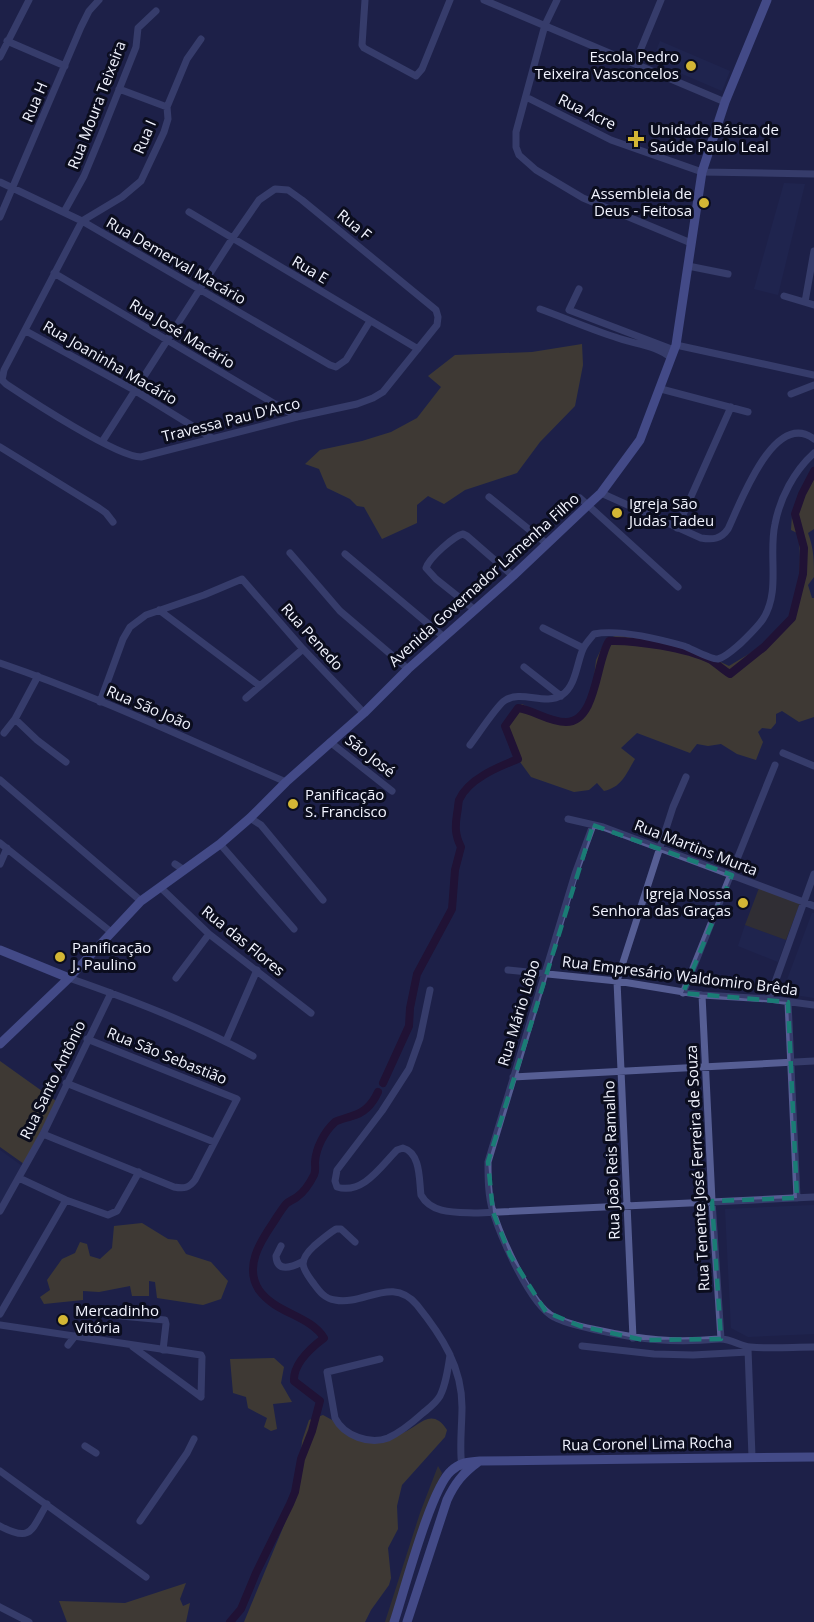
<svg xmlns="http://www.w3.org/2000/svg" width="814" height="1622" viewBox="0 0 814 1622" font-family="'Open Sans',sans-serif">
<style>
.built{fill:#232856}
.green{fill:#483f1c}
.forest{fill:#66581c}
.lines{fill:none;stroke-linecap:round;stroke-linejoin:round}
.canal{stroke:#24001d;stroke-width:8}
.street{stroke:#565e94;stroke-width:7}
.secondary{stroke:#717cd3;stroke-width:9}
.marked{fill:none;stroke:#1a7c75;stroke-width:4.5;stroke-dasharray:12 8;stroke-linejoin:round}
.poi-dot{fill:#d3b635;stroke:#0b0d1e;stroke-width:2}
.labels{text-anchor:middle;stroke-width:6;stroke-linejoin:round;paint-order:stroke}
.poi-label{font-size:15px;fill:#f2f4ff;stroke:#0b0d1e;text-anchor:start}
.street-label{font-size:15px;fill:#f2f4ff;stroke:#0b0d1e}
</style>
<rect width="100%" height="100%" fill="#1d2148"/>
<path class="built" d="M660,41l70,30 -8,20 -70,-30z
M784,183l21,1 -27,111 -24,-6z
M812,913h2v85l-32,-5z
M745,925l41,15 -8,22 -40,-16z
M0,1150l22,16 -22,38z
M814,1205v129l-66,3 -17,-9 -6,-119z"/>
<path class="green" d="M759,888l41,15 -14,37 -41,-15z
M438,1466l4,7 -17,46 -33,103h-7l35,-109z"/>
<path class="forest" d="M582,344l1,21 -8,41 -35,36 -23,31 -52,17 -21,14 -16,-8 -11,9v18l-35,16 -18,-32 -7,-1 -7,-7 -23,-11 -8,-19 -14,-5 15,-14 42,-9 29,-9 26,-14 24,-31 -13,-11 27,-21 77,-3z
M814,470v59l-6,4c6,16 6,28 6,44l-6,8 4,13h2v119l-15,5 -17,-11 -6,3v9l-5,6 -9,-1 -4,4 5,10 -7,18 -19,-6 -16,-10 -13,2 -11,-2 -7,9 -53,-20 -16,15 14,11c-9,15 -13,28 -31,32l-7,-8 -8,7 -15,2 -43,-15 -16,-22 -10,-29 7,-14 10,-8 30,15h23l5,-3 12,-21 4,-35 10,-21 13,-4 52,11 37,10 21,10c25,-15 62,-36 69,-67 2,-8 1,-16 1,-24 1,-15 2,-27 -2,-42l-6,-3 1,-15z
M0,1061l56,40 -32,63 -24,-17z
M142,1223l26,16 9,1 9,14 25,8 17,19 -7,18 -18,6 -46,-7 -2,-16 -6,-1v15h-17l-2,-10 -31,6 -16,-1v9l-39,4 -4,-7 10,-7 -3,-10 15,-21 13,-6 5,-11 7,2 3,12 10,3 12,-11 2,-22z
M274,1358l10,9 -3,16 11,19 -19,2 4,25 -6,2 -7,-4 3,-9 -19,-10 -2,-11 -13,-4 -3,-34z
M323,1415l45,25c11,-2 23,-4 34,-7 16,-5 29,-28 45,-3l-2,7 -43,48 -5,21 1,23 -10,19 3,30 -2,7 -18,25 -6,12h-121l43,-104 7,-28 5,-14 3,-35 7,-21z
M186,1583l-6,16 3,7 7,-3 -4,19h-119l-8,-21 66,2z"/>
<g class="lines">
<path class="canal" d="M383,1083l26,-57 1,-18 7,-34 35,-65 3,-39 6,-23c-6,-12 -6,-20 -4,-33 1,-4 1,-10 2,-14 9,-21 39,-33 59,-41l-13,-33 13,-18c16,2 30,14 48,14 31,0 30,-62 43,-81 26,-1 78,7 102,19 6,4 12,10 19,14l34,-27 28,-29 11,-44 1,-26 -9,-34 7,-20 12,-23
M230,1622l11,-13 15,-36 34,-69 5,-12 6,-33 11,-28 8,-30 -26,-20c-1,-17 18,-34 30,-43 -14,-23 -48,-24 -65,-48 -15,-23 1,-48 14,-67 4,-6 8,-13 13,-19 3,-3 7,-4 11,-7 7,-5 13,-14 17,-22 2,-4 1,-8 1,-13 1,-14 9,-30 20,-40 5,-3 12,-4 17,-6 12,-3 21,-13 26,-24"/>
<path class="street" d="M365,0l-3,45 2,3 52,28 6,-7 28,-69
M484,0l241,102
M557,0l-12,25 -29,107v15l3,8 17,15 47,28 108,45
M7,41l58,25
M0,57l29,-57
M635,63l26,-63
M119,89l48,18
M526,97l85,43 91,32 112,2
M0,182l82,39 248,144 6,2 10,-7 24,-39
M64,212l20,-36 17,-41 35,-88 2,-19 18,-17
M189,212l229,137
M0,217l81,-190 8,-16 10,-11
M688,266l40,8
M54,273l243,144
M579,289l-10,21 105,40
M784,296l30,9
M805,302l9,-51
M540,309c25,9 50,20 75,28 18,7 42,8 56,21
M26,331l108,59 78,48
M676,345l138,30
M661,389l87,23
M791,394l23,-9
M102,442l130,-203 27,-39 16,-11 13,1 14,10 134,110 2,7 -1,8 -54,67 -10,6 -16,6 -60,13 -156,40c-24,0 -111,-57 -135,-73l-4,-4 2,-10 78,-149 40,-24 19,-16 23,-49 4,-13 -1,-12 20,-48 14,-20
M0,447l99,61 7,5 7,9
M601,493l100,45c12,2 20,1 27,-9 12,-25 46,-120 86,-90
M489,497l58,47
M580,498l98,89
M677,528l54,-121
M290,553l50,58 68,58
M345,554l99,83
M159,610l101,76
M475,610l-39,-31 -10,-11c3,-10 28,-32 37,-34l4,2 46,40
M543,628l40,20
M0,663c97,33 191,78 286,119
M524,667l37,29
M246,698l57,-49
M100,702l23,-63 7,-12 16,-12 58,-20 38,-16 61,70 61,64
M15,719l22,21 29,22
M4,733l11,-14 23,-43
M330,742l62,49
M470,745c7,-9 26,-38 34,-44 17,-12 41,5 58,-6 14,-9 15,-33 21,-46 2,-5 7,-10 11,-15 24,-5 65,5 90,12 8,3 28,14 34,13 8,-2 17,-11 23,-16 8,-8 16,-15 22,-24 18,-28 5,-64 12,-95 5,-26 19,-53 39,-71
M783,753l31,13
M0,780l141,121
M250,818l11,7 62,75
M568,819l35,8 211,79
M593,825l-18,49 -87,288c0,16 0,33 5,50 8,25 37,93 61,105 13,7 29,10 43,13 45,10 77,13 122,9 11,-1 21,7 31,8 21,2 43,0 64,0
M0,843l111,89
M220,844l74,85
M0,864l7,-16
M175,864l9,6
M161,888l48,46 102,79
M508,970l109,11 85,14 67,4 45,6
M69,978c63,22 126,46 184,78
M176,978l33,-44
M430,990l-10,48 -11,31 -27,42 -45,59 -2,11 2,6c26,8 44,-21 60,-37l6,-2c18,5 16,32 18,47 11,20 37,17 57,18l336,-16
M683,993l92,-228
M702,995l10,206 9,138
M769,999l45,-125
M788,1002l9,196
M226,1041l31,-71
M513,1077l301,-16
M66,1083l148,59
M43,1134l131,53c10,2 15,1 21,-7l42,-81 -150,-60
M19,1178l47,22 42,15 9,-4 22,-39
M0,1211l43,-77 68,-141
M355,1242l-14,-13h-5c-8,5 -15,11 -22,17 -16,15 -13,21 0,38 5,7 11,15 21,16 29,6 57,-25 82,5 25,31 45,62 45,102 0,20 -3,41 0,60
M281,1246l-5,10c1,17 16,11 26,6
M0,1314l66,-114
M110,1315l55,5 1,4 -3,26
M0,1325l201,30 1,2 -1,40
M633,1338l-16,-357 56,-174 13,-30
M68,1345l7,-9
M582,1346l72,8 39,1 55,-3
M133,1347l68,50
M748,1349l4,108
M380,1359l-53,13 8,46c9,18 35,27 53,20 13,-6 25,-16 35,-25 6,-5 13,-10 17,-17 6,-12 8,-27 10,-41
M85,1446l11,7
M0,1471l146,106
M140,1521l47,-68 7,-14
M0,1526c32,17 31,4 47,-22
M0,1607l29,15"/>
<path class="secondary" d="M0,950l69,28
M0,1044l69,-66 72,-77 79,-57 30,-26 36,-36 78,-69 44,-44 105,-93 75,-71 13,-12 39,-53 36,-95 26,-173 23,-70 42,-102
M394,1622c10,-30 37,-134 57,-151 9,-9 18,-9 29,-10l334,-4
M407,1622l40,-122c8,-17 16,-27 31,-38"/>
</g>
<path d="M0 0H814V1622H0ZM593,825l139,50 -49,118 105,9 9,196 -85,3 9,138 -78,1 -63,-14 -34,-14 -36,-57 -17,-43 -5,-50z" fill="#1d2148" fill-opacity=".55" fill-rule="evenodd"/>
<path class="marked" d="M593,825l139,50 -49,118 105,9 9,196 -85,3 9,138 -78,1 -63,-14 -34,-14 -36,-57 -17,-43 -5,-50z"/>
<g class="poi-dot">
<circle cx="691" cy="66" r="6"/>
<path d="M633 130h6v6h6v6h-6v6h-6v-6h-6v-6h6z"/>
<circle cx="704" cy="203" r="6"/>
<circle cx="617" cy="513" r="6"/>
<circle cx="293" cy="804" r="6"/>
<circle cx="743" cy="903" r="6"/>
<circle cx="60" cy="957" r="6"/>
<circle cx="63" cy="1320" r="6"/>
</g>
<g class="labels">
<g class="poi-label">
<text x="679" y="62" text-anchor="end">Escola Pedro<tspan x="679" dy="17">Teixeira Vasconcelos</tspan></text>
<text x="650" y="135">Unidade Básica de<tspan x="650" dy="17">Saúde Paulo Leal</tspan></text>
<text x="692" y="199" text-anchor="end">Assembleia de<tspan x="692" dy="17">Deus - Feitosa</tspan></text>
<text x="629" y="509">Igreja São<tspan x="629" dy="17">Judas Tadeu</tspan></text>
<text x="305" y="800">Panificação<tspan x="305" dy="17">S. Francisco</tspan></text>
<text x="731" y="899" text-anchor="end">Igreja Nossa<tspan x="731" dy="17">Senhora das Graças</tspan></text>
<text x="72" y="953">Panificação<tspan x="72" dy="17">J. Paulino</tspan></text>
<text x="75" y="1316">Mercadinho<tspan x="75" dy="17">Vitória</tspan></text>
</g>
<g class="street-label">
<text transform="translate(35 102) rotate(-67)" y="5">Rua H</text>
<text transform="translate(97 105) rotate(-69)" y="5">Rua Moura Teixeira</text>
<text transform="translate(587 112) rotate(26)" y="5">Rua Acre</text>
<text transform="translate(145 137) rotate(-67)" y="5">Rua I</text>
<text transform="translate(354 225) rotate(39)" y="5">Rua F</text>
<text transform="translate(176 261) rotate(30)" y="5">Rua Demerval Macário</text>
<text transform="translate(310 270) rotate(31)" y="5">Rua E</text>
<text transform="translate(182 334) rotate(31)" y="5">Rua José Macário</text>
<text transform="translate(110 363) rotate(30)" y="5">Rua Joaninha Macário</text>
<text transform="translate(231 420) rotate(-14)" y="5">Travessa Pau D'Arco</text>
<text transform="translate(484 580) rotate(-42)" y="5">Avenida Governador Lamenha Filho</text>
<text transform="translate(312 637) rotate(48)" y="5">Rua Penedo</text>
<text transform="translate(149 708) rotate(23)" y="5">Rua São João</text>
<text transform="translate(370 756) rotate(38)" y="5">São José</text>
<text transform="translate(696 848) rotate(21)" y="5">Rua Martins Murta</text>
<text transform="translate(243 941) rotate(39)" y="5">Rua das Flores</text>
<text transform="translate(680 976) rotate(7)" y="5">Rua Empresário Waldomiro Brêda</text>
<text transform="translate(519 1013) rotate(-73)" y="5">Rua Mário Lôbo</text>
<text transform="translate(167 1056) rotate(22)" y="5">Rua São Sebastião</text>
<text transform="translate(53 1080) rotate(-64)" y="5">Rua Santo Antônio</text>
<text transform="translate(612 1160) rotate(-92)" y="5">Rua João Reis Ramalho</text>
<text transform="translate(698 1168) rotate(-93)" y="5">Rua Tenente José Ferreira de Souza</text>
<text transform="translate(647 1444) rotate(-1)" y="5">Rua Coronel Lima Rocha</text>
</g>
</g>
</svg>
